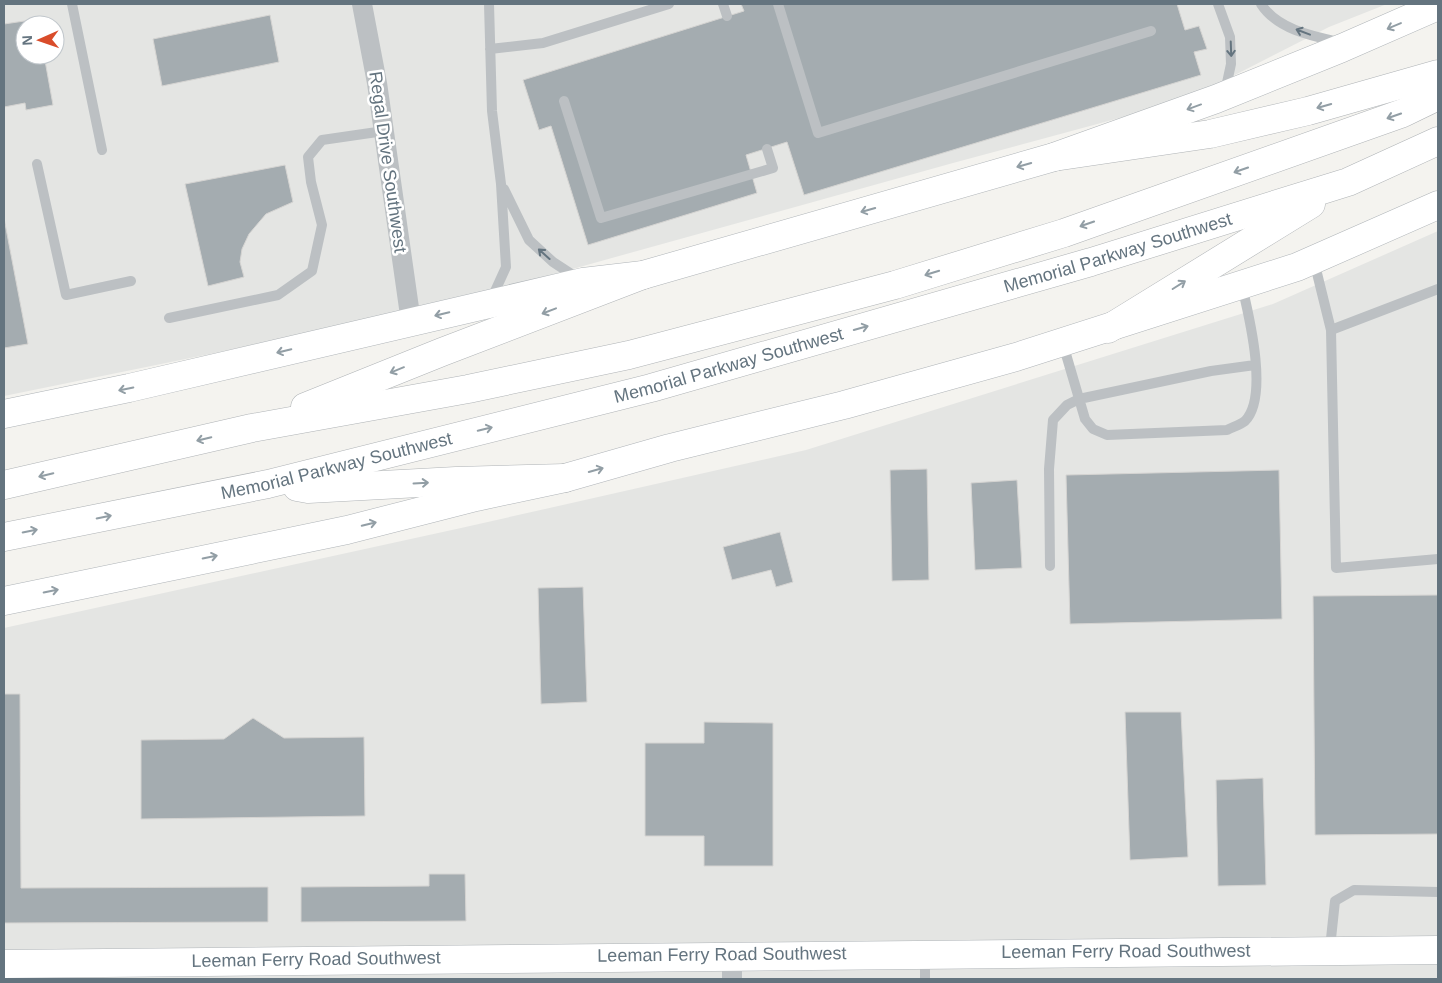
<svg xmlns="http://www.w3.org/2000/svg" width="1442" height="983" viewBox="0 0 1442 983" font-family="Helvetica,sans-serif">
	<rect width="100%" height="100%" fill="#f4f3ef"/>
	<path fill="#e4e5e3" fill-rule="evenodd" d="M4,4h1383l-58,23 -143,73 -233,63 -474,132 -269,59 -206,42zM25,25h30v30h-30z
		M1438,231v748h-1434v-351l457,-100 345,-78 467,-146z"/>
	<path fill="#a4acb0" stroke="#d5d4d2" d="M741,4h436l8,26 14,-4 8,23 -13,3 7,23 -397,120 -17,-53 -41,13 11,38 -169,52 -37,-119 -12,4 -16,-50 221,-69z
		M270,15l9,47 -117,24 -9,-47z
		M38,19l1,6h-14v30h19l9,50 -27,5 -1,-7 -21,4v-83z
		M285,165l8,37 -27,12 -17,20 -7,15 -2,13 4,15 -36,9 -23,-102z
		M4,218l24,126 -24,4z
		M927,469l2,111 -37,1 -2,-111z
		M1279,470l3,149 -212,5 -4,-149z
		M1017,480l5,88 -47,2 -4,-87z
		M780,532l13,50 -17,5 -5,-17 -39,10 -9,-33z
		M583,587l4,115 -46,2 -3,-116z
		M1438,595v239l-123,1 -2,-239z
		M4,694h16l1,194 247,-1v35l-264,1z
		M1125,712h56l7,145 -58,3z
		M253,718l31,20 80,-1 1,79 -224,3v-79l83,-1z
		M704,722l69,1v143h-69v-30h-59v-93h59z
		M1263,778l3,107 -48,1 -2,-106z
		M429,874h36l1,47 -165,1v-35l128,-1z"/>
	<g fill="none" stroke-linecap="round" stroke-linejoin="round">
		<defs>
			<g id="secondary">
				<path d="M4,414l125,-26 454,-106 60,-7 411,-118 162,-58 126,-51 96,-42"/>
				<path d="M4,601l343,-71 129,-33 89,-19 105,-30 174,-43 172,-48 281,-90 141,-62"/>
				<path id="s1" d="M4,964c478,-8 956,-13 1434,-14"/>
			</g>
			<g id="highway">
				<path d="M1054,157l156,-23 98,-23 130,-37"/>
				<path d="M1108,329l203,-125"/>
				<path d="M305,407l137,-55 201,-77"/>
				<path d="M4,485l248,-57 216,-39 161,-34 266,-70 169,-52 339,-120 35,-17"/>
				<path d="M297,487l11,2 148,-8 109,-3"/>
				<path id="s2" d="M4,537l264,-53 383,-96 440,-126 257,-80 90,-41"/>
			</g>
		</defs>
		<use href="#secondary" stroke="#afb4b8" stroke-width="29"/>
		<use href="#highway" stroke="#afb3b6" stroke-width="29"/>
		<path stroke="#bcc0c3" stroke-width="10" d="M72,4l30,146
			M489,4l3,107 9,73 5,83 -15,33
			M723,4l4,12
			M778,4l40,129 333,-102
			M1218,4l12,33 1,27 -6,28
			M1261,4c16,25 50,32 78,38
			M490,49l53,-6 126,-39
			M564,101l37,117 172,-50 -6,-19
			M37,164l29,131 65,-14
			M504,189l25,51 24,22 26,17
			M1314,261l17,69 5,238 102,-9
			M169,318l109,-23 34,-24 10,-46 -11,-43 -3,-25 14,-17 62,-9
			M1331,330l107,-41
			M1063,344l22,75 8,10 14,6 120,-5c6,-3 13,-5 18,-9 24,-24 4,-105 -3,-135
			M1050,566l-1,-97 4,-49 14,-15 12,-6 132,-28 44,-6
			M1330,948l5,-47 19,-11 84,2
			M925,979v-26"/>
		<path stroke="#bcc0c3" stroke-width="20" d="M362,4l15,79 34,239
			M732,955v24"/>
		<use href="#secondary" stroke="#fff" stroke-width="28"/>
		<use href="#highway" stroke="#fff" stroke-width="28"/>
	</g>
	<defs><path id="oneway-shaft" d="M-6 0H5M1.5-3L5.5 0L1.5 3" fill="none" stroke-width="1.6" stroke-linecap="round" stroke-linejoin="round" transform="scale(1.25)"/></defs>
	<g stroke="#929ea5">
		<use href="#oneway-shaft" transform="translate(1394 26) rotate(157)"/>
		<use href="#oneway-shaft" transform="translate(1324 106) rotate(164)"/>
		<use href="#oneway-shaft" transform="translate(1194 107) rotate(160)"/>
		<use href="#oneway-shaft" transform="translate(1394 116) rotate(161)"/>
		<use href="#oneway-shaft" transform="translate(1024 165) rotate(164)"/>
		<use href="#oneway-shaft" transform="translate(1241 170) rotate(161)"/>
		<use href="#oneway-shaft" transform="translate(868 210) rotate(164)"/>
		<use href="#oneway-shaft" transform="translate(1087 224) rotate(161)"/>
		<use href="#oneway-shaft" transform="translate(932 273) rotate(163)"/>
		<use href="#oneway-shaft" transform="translate(1179 285) rotate(-32)"/>
		<use href="#oneway-shaft" transform="translate(549 311) rotate(159)"/>
		<use href="#oneway-shaft" transform="translate(442 314) rotate(167)"/>
		<use href="#oneway-shaft" transform="translate(861 328) rotate(-16)"/>
		<use href="#oneway-shaft" transform="translate(284 351) rotate(167)"/>
		<use href="#oneway-shaft" transform="translate(397 370) rotate(158)"/>
		<use href="#oneway-shaft" transform="translate(126 389) rotate(168)"/>
		<use href="#oneway-shaft" transform="translate(485 429) rotate(-14)"/>
		<use href="#oneway-shaft" transform="translate(204 439) rotate(167)"/>
		<use href="#oneway-shaft" transform="translate(596 470) rotate(-16)"/>
		<use href="#oneway-shaft" transform="translate(46 475) rotate(167)"/>
		<use href="#oneway-shaft" transform="translate(421 483) rotate(-3)"/>
		<use href="#oneway-shaft" transform="translate(104 517) rotate(-11)"/>
		<use href="#oneway-shaft" transform="translate(369 524) rotate(-14)"/>
		<use href="#oneway-shaft" transform="translate(30 531) rotate(-11)"/>
		<use href="#oneway-shaft" transform="translate(210 557) rotate(-12)"/>
		<use href="#oneway-shaft" transform="translate(51 591) rotate(-12)"/>
	</g>
	<g stroke="#64747f">
		<use href="#oneway-shaft" transform="translate(1303 32) rotate(-159)"/>
		<use href="#oneway-shaft" transform="translate(1231 49) rotate(88)"/>
		<use href="#oneway-shaft" transform="translate(544 254) rotate(-138)"/>
	</g>
	<g text-anchor="middle" stroke-width="5" stroke-linejoin="round" paint-order="stroke">
		<g font-size="18" fill="#64747f" stroke="#fff">
			<text transform="translate(388 162) rotate(82)" y="6">Regal Drive Southwest</text>
			<text dy="6" stroke="none"><textPath href="#s2" startOffset="1150">Memorial Parkway Southwest</textPath></text>
			<text dy="6" stroke="none"><textPath href="#s2" startOffset="745">Memorial Parkway Southwest</textPath></text>
			<text dy="6" stroke="none"><textPath href="#s2" startOffset="340">Memorial Parkway Southwest</textPath></text>
			<text dy="6" stroke="none"><textPath href="#s1" startOffset="1122">Leeman Ferry Road Southwest</textPath></text>
			<text dy="6" stroke="none"><textPath href="#s1" startOffset="718">Leeman Ferry Road Southwest</textPath></text>
			<text dy="6" stroke="none"><textPath href="#s1" startOffset="312">Leeman Ferry Road Southwest</textPath></text>
		</g>
	</g>
	<rect width="1442" height="983" fill="none" stroke="#64747f" stroke-width="10"/>
	<g transform="translate(40 40) rotate(268)"><circle r="24" fill="#ffffff" stroke="#c1c7cc"/>
	<path d="M0-4L9 19L0 12L-9 19Z" fill="#d94c2a"/>
	<text y="-8" font-size="14" font-weight="bold" text-anchor="middle" fill="#64747f">N</text>
	</g>
</svg>
